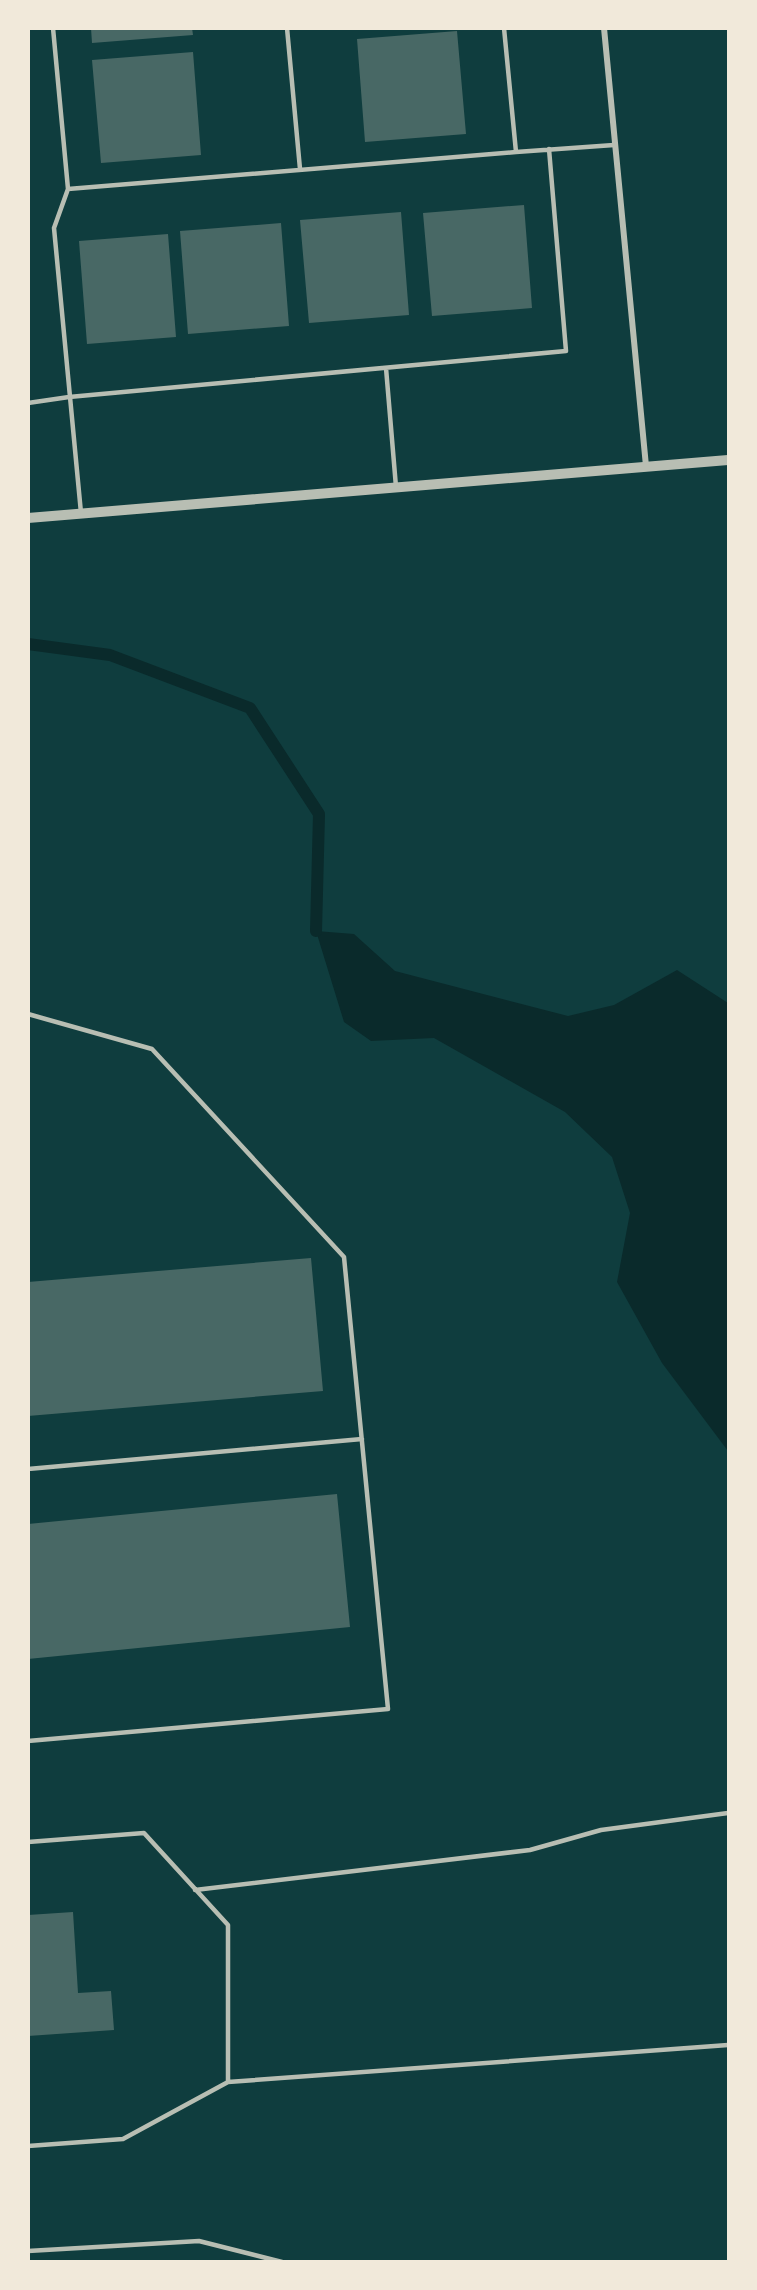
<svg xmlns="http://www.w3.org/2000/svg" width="757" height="2290" viewBox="0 0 757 2290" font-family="'DM Sans',sans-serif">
	<rect width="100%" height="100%" fill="#0f3d3e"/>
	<path fill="#0a2a2b" d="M316,931l38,3 41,37 173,45 46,-11 63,-35 51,33v448l-66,-88 -45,-81 13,-69 -18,-56 -47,-45 -131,-74 -63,3 -27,-19z"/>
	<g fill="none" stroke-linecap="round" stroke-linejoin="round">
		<path stroke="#0a2a2b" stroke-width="12" d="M28,644l82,11 140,53 69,106 -3,117"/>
	</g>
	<path fill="#486865" d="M91,28h101l1,7 -101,8z
		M457,31l9,103 -101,8 -8,-103z
		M193,52l8,103 -100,8 -9,-103z
		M524,205l8,103 -100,8 -9,-103z
		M401,212l8,103 -100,8 -9,-103z
		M281,223l8,103 -101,8 -8,-103z
		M168,234l8,103 -89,7 -8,-103z
		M311,1258l12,133 -295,25v-134z
		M337,1494l13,133 -322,32v-135z
		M73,1912l5,81 33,-2 3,39 -86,6v-121z"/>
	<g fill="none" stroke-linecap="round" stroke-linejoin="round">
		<path stroke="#b8beb3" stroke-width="4.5" d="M53,28l15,161 -14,39 27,285
			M287,28l13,141
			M504,28l12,124 98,-7
			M68,189l448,-37
			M386,368l10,119
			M28,403l41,-6 497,-46 -17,-202
			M28,1014l124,35 192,208 44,452 -360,32
			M28,1469l334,-30
			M28,1842l116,-9 84,92v157l-105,57 -95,7
			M195,1890l335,-40 71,-20 127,-17
			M228,2082l500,-37
			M28,2251l171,-10 83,21"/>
		<path stroke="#b8beb3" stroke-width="6" d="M604,28l42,438"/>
		<path stroke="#b8beb3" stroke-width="10" d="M28,518l700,-58"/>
	</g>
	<rect width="757" height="2290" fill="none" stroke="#f1e9da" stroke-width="60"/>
</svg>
